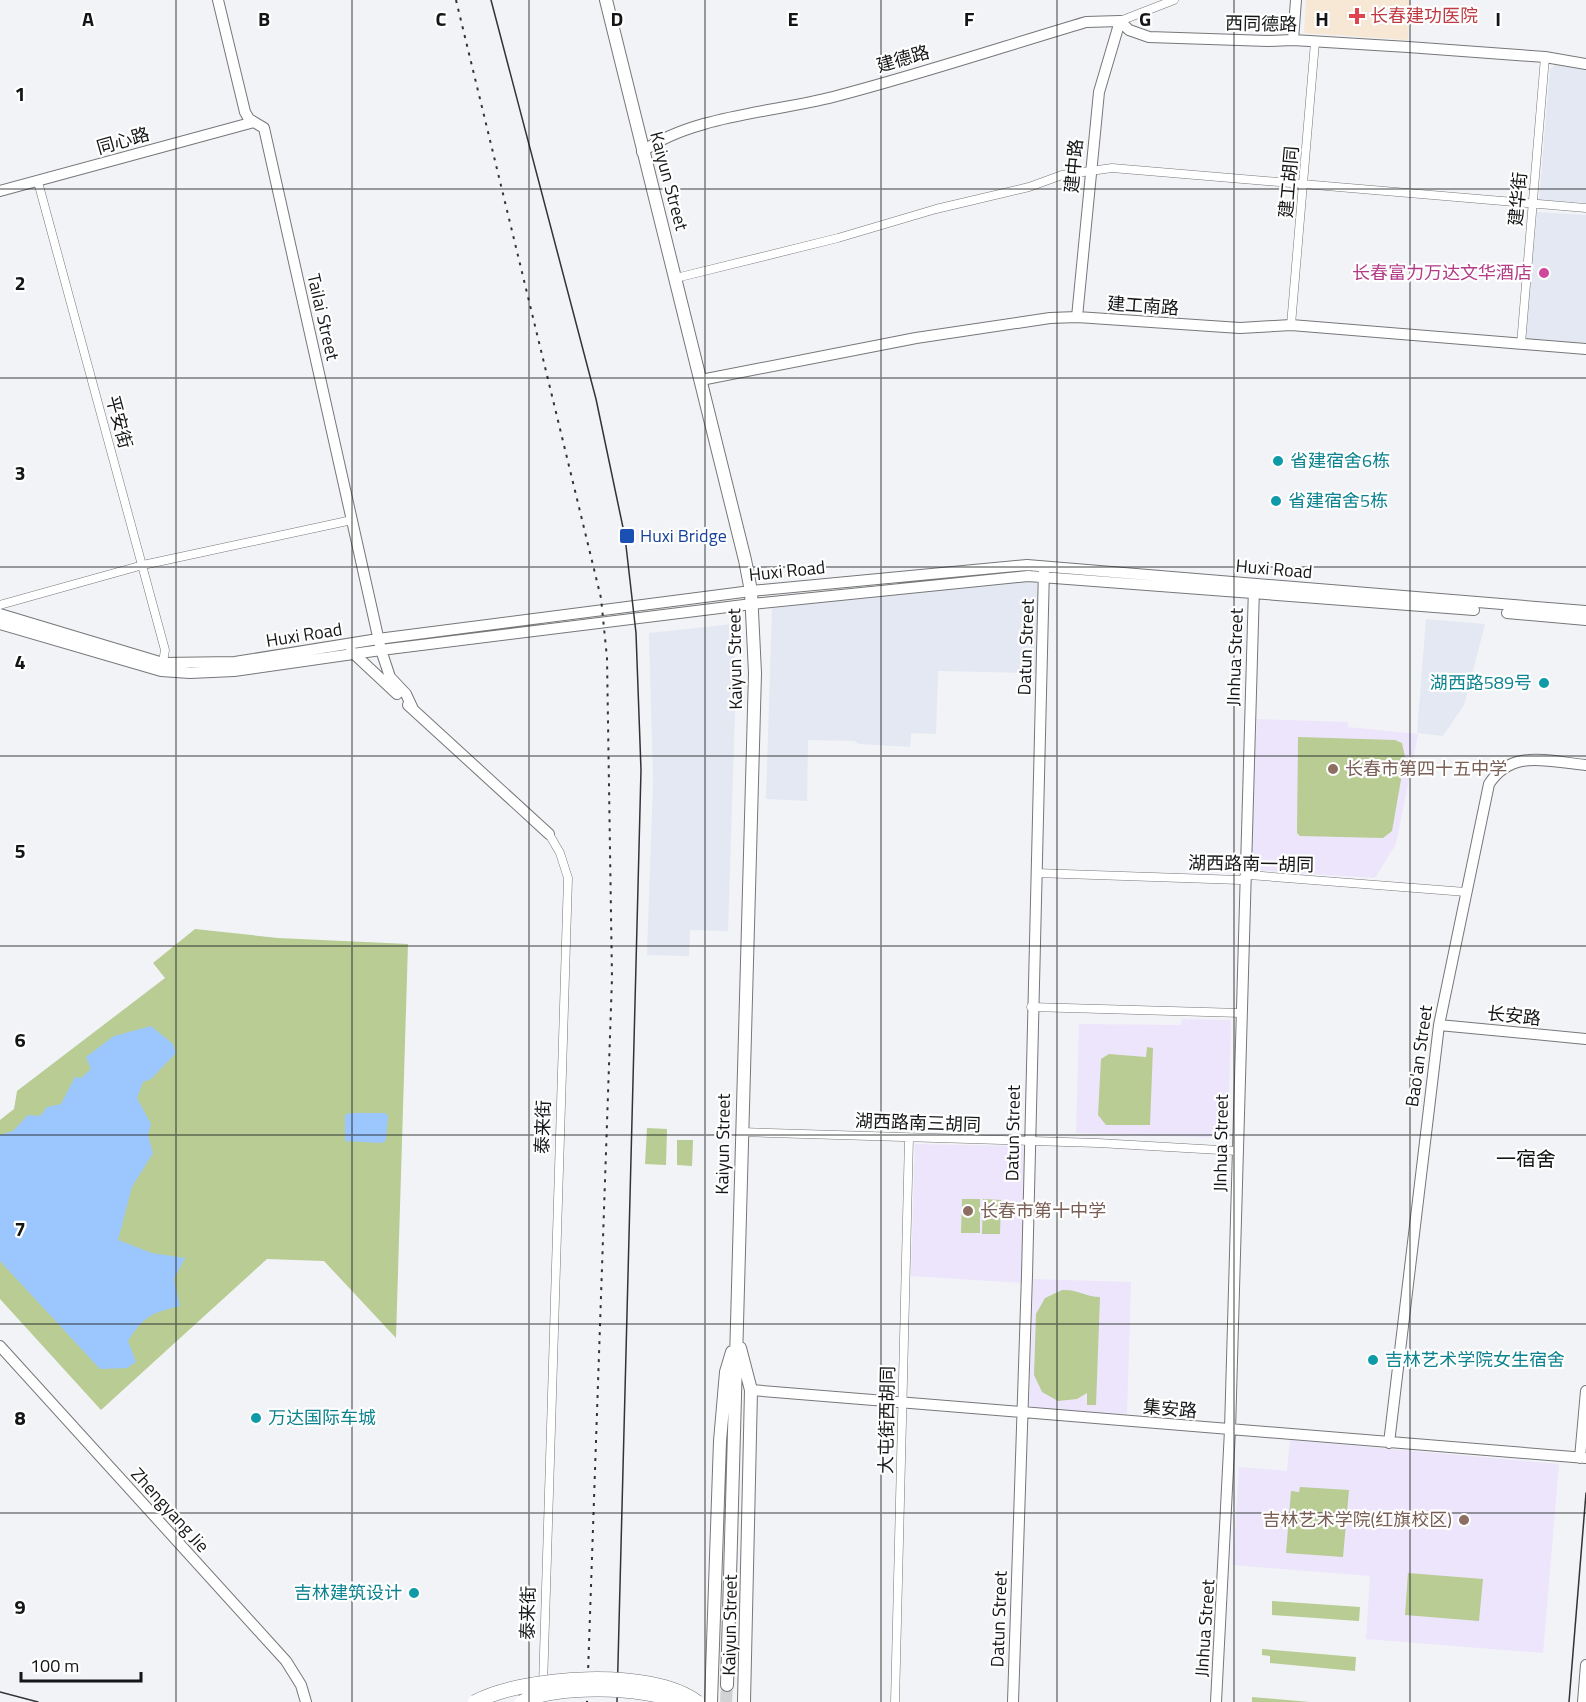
<svg xmlns="http://www.w3.org/2000/svg" width="1586" height="1702" viewBox="0 0 1586 1702" font-family="'Titillium Web','Noto Sans SC',sans-serif">
	<rect width="100%" height="100%" fill="#f2f3f6"/>
	<path fill="#e4e8f2" d="M1555,65l31,5v133l-47,-3 11,-131z
		M1537,212l49,3v130l-61,-5z
		M1029,581l7,1 3,4 -3,87 -98,-2 -2,63 -25,-1 -1,14 -51,-3 -5,-3 -46,-1 -1,61 -41,-2 6,-191z
		M1426,619l59,5 -21,81 -21,31 -26,-3z
		M733,624l3,58 -8,249 -38,-1 -1,26 -42,-1 6,-173 -4,-149z"/>
	<path fill="#ede5fb" d="M1257,719l91,3v5l70,7 -22,110 -21,34 -124,-8z
		M1182,1019l49,1 -3,118 -152,-5 3,-109 102,1z
		M915,1144l109,2 -1,137 -112,-7z
		M1033,1279l98,3 -4,132 -50,-2 -48,-6z
		M1290,1440l269,24 -16,189 -177,-14 4,-63 -137,-11 6,-98 48,4z"/>
	<path fill="#f7e7d5" d="M1306,0h104l-2,40 -104,-7z"/>
	<path fill="#b8cc94" d="M1298,737l97,3 7,3 3,14 -13,74 -9,7 -83,-2 -3,-3z
		M195,929l83,9 130,6 -12,394 -72,-77 -57,-2 -166,151 -101,-111v-179l14,-11 3,-18 148,-113 -12,-15z
		M1147,1047l6,1 -3,77h-44l-8,-10 3,-56 8,-5 37,3z
		M647,1128l20,1 -1,36 -21,-1z
		M677,1140h16l-1,26 -15,-1z
		M962,1199h18v34h-19z
		M983,1199l18,1 -1,34h-18z
		M1062,1290c15,-1 24,7 38,7l-4,108h-9v-12l-10,6 -19,2 -16,-9 -8,-17 2,-61 9,-16z
		M1300,1487l49,3 -6,67 -57,-4 5,-62 8,1z
		M1408,1573l75,6 -4,42 -74,-6z
		M1272,1601l88,6 -1,14 -87,-6z
		M1262,1649l94,8 -1,14 -85,-8v-7l-8,-1z
		M1252,1697l58,5h-58z"/>
	<path fill="#9cc6fe" d="M151,1026l22,18 3,9 -25,26 -8,3 -6,16 14,26 -3,11 5,18 -21,34 -14,53 34,13 33,5 -11,21 6,27c-29,7 -36,10 -52,35l8,21 -9,6 -27,1 -100,-108v-126l13,-4 15,-16 12,1 7,-9 14,-3 14,-27 6,1 10,-9 -5,-12 28,-21z
		M350,1113h35l3,3 -2,24 -4,3 -37,-2v-26z"/>
	<g fill="none" stroke-linecap="round" stroke-linejoin="round">
		<path stroke="#d1d2d4" stroke-width="12" stroke-dasharray="12 6" stroke-linecap="butt" d="M726,1702l1,-17"/>
		<defs>
			<path id="street" d="M1120,21l54,-21
				M38,182l127,468 -3,18
				M676,278l162,-40 98,-29 93,-22 33,-12 50,-7 474,40
				M1291,325l24,-283
				M1521,344l24,-287
				M0,605l143,-40 209,-45
				M1036,873l204,7 9,-5 217,17
				M1031,1007l210,6
				M741,1132l357,11 139,8
				M543,1686l25,-808 -8,-25 -11,-19
				M895,1702l14,-564"/>
			<path id="secondary" d="M218,0l27,112 4,7 15,9 117,522 9,27 16,17 7,15
				M1120,21l9,9 20,7 119,4 25,-1 115,7 137,10 41,7
				M1293,40l3,-40
				M642,152c48,-36 133,-40 191,-55 85,-22 169,-50 253,-75l34,-1
				M0,191l254,-69
				M1077,317l22,-225 21,-71
				M701,380l215,-42 134,-20 27,-1 163,11 51,-3 295,24
				M1507,613l79,7
				M0,614l163,49 72,-1 143,-23 373,-48 276,-26 559,46
				M0,624l161,47 29,2 44,-2 147,-21 371,-46 276,-28 446,34
				M351,651l46,43
				M408,705l141,129
				M1439,1025l147,14
				M0,1346l286,315 15,24 5,17
				M751,1390l835,68
				M1389,1443l50,-418 50,-241c23,-36 60,-22 97,-19
				M1580,1458l6,-67
				M1013,1702l14,-427 17,-706
				M1216,1702l14,-272 24,-843
				M1583,1702l3,-37"/>
			<path id="primary" d="M606,0l139,560 6,31 4,82 -28,1012
				M740,1348l11,42 -7,312
				M711,1702l9,-261 6,-69 6,-20"/>
		</defs>
		<use href="#street" stroke="#757779" stroke-width="9"/>
		<use href="#secondary" stroke="#757779" stroke-width="12"/>
		<use href="#primary" stroke="#757779" stroke-width="14"/>
		<use href="#street" stroke="#fff" stroke-width="8"/>
		<use href="#secondary" stroke="#fff" stroke-width="10"/>
		<use href="#primary" stroke="#fff" stroke-width="12"/>
		<path stroke="#323334" stroke-width="1.5" d="M491,0l105,399 29,138 11,96 5,137 -24,932
			M0,1692l38,10
			M1569,1702l17,-209"/>
		<path stroke="#323334" stroke-width="2" stroke-dasharray="3 6" stroke-linecap="butt" d="M456,0l145,598 6,60 5,320 -25,724"/>
		<defs>
			<path id="highway-bridge" d="M475,1702c49,-26 176,-35 222,0
				M522,1702c32,-18 123,-15 157,0"/>
		</defs>
		<use href="#highway-bridge" stroke="#757779" stroke-width="15" stroke-linecap="butt"/>
		<use href="#highway-bridge" stroke="#fff" stroke-width="14"/>
	</g>
	<path fill="none" stroke="#141516" stroke-width="1.5" stroke-opacity="0.55" d="M176,0v1702M352,0v1702M529,0v1702M705,0v1702M881,0v1702M1057,0v1702M1234,0v1702M1410,0v1702M0,189h1586M0,378h1586M0,567h1586M0,756h1586M0,946h1586M0,1135h1586M0,1324h1586M0,1513h1586"/>
	<path fill="#e0444e" stroke="#fff" stroke-width="2" d="M1354 7h6v6h6v6h-6v6h-6v-6h-6v-6h6z"/>
	<circle fill="#d1479c" stroke="#fff" stroke-width="2" cx="1544" cy="273" r="6"/>
	<g fill="#0f9aa8" stroke="#fff" stroke-width="2">
		<circle cx="1278" cy="461" r="6"/>
		<circle cx="1276" cy="501" r="6"/>
		<circle cx="1544" cy="683" r="6"/>
		<circle cx="1373" cy="1360" r="6"/>
		<circle cx="256" cy="1418" r="6"/>
		<circle cx="414" cy="1593" r="6"/>
	</g>
	<rect fill="#1a4fb4" stroke="#fff" stroke-width="2" x="619" y="528" width="16" height="16" rx="3"/>
	<g fill="#8d6e63" stroke="#fff" stroke-width="2">
		<circle cx="1333" cy="769" r="6"/>
		<circle cx="968" cy="1211" r="6"/>
		<circle cx="1464" cy="1520" r="6"/>
	</g>
	<g text-anchor="middle" stroke-width="4.5" stroke-linejoin="round" paint-order="stroke">
		<g font-size="18" fill="#be3a42" stroke="#fff" text-anchor="start">
			<text x="1370" y="22">长春建功医院</text>
		</g>
		<g font-size="18" fill="#141516" stroke="#fff">
			<text transform="translate(1261 24) rotate(1)" y="6">西同德路</text>
			<text transform="translate(903 59) rotate(-16)" y="6">建德路</text>
			<text transform="translate(123 141) rotate(-16)" y="6">同心路</text>
			<text transform="translate(1074 166) rotate(-85)" y="6">建中路</text>
			<text transform="translate(669 181) rotate(75)" y="6">Kaiyun Street</text>
			<text transform="translate(1289 182) rotate(-85)" y="6">建工胡同</text>
			<text transform="translate(1518 199) rotate(-85)" y="6">建华街</text>
			<text transform="translate(1143 306) rotate(4)" y="6">建工南路</text>
			<text transform="translate(323 317) rotate(77)" y="6">Tailai Street</text>
			<text transform="translate(119 422) rotate(75)" y="6">平安街</text>
			<text transform="translate(1274 569) rotate(5)" y="6">Huxi Road</text>
			<text transform="translate(787 571) rotate(-6)" y="6">Huxi Road</text>
			<text transform="translate(304 635) rotate(-9)" y="6">Huxi Road</text>
			<text transform="translate(1026 647) rotate(-88)" y="6">Datun Street</text>
			<text transform="translate(1235 657) rotate(-88)" y="6">JInhua Street</text>
			<text transform="translate(735 659) rotate(-91)" y="6">Kaiyun Street</text>
			<text transform="translate(1251 864) rotate(1)" y="6">湖西路南一胡同</text>
			<text transform="translate(1514 1016) rotate(6)" y="6">长安路</text>
			<text transform="translate(1419 1056) rotate(-82)" y="6">Bao'an Street</text>
			<text transform="translate(918 1123) rotate(2)" y="6">湖西路南三胡同</text>
			<text transform="translate(543 1127) rotate(-88)" y="6">泰来街</text>
			<text transform="translate(1013 1133) rotate(-89)" y="6">Datun Street</text>
			<text transform="translate(1221 1143) rotate(-89)" y="6">JInhua Street</text>
			<text transform="translate(723 1144) rotate(-89)" y="6">Kaiyun Street</text>
			<text transform="translate(1170 1409) rotate(5)" y="6">集安路</text>
			<text transform="translate(887 1420) rotate(-89)" y="6">大屯街西胡同</text>
			<text transform="translate(170 1510) rotate(48)" y="6">Zhengyang Jie</text>
			<text transform="translate(528 1613) rotate(-89)" y="6">泰来街</text>
			<text transform="translate(999 1619) rotate(-88)" y="6">Datun Street</text>
			<text transform="translate(730 1625) rotate(-89)" y="6">Kaiyun Street</text>
			<text transform="translate(1205 1628) rotate(-86)" y="6">JInhua Street</text>
		</g>
		<g font-size="18" fill="#b23c85" stroke="#fff" text-anchor="end">
			<text x="1532" y="279">长春富力万达文华酒店</text>
		</g>
		<g font-size="18" fill="#0d838f" stroke="#fff" text-anchor="start">
			<text x="1290" y="467">省建宿舍6栋</text>
			<text x="1288" y="507">省建宿舍5栋</text>
			<text x="1532" y="689" text-anchor="end">湖西路589号</text>
			<text x="1385" y="1366">吉林艺术学院女生宿舍</text>
			<text x="268" y="1424">万达国际车城</text>
			<text x="402" y="1599" text-anchor="end">吉林建筑设计</text>
		</g>
		<g font-size="18" fill="#164399" stroke="#fff" text-anchor="start">
			<text x="640" y="542">Huxi Bridge</text>
		</g>
		<g font-size="18" fill="#785e54" stroke="#fff" text-anchor="start">
			<text x="1345" y="775">长春市第四十五中学</text>
			<text x="980" y="1217">长春市第十中学</text>
			<text x="1452" y="1526" text-anchor="end">吉林艺术学院(红旗校区)</text>
		</g>
		<g font-size="20" fill="#141516" stroke="#fff">
			<text x="1526" y="1166">一宿舍</text>
		</g>
	</g>
	<g font-size="20" text-anchor="middle" font-weight="bold" fill="#141516" stroke="#fff" stroke-width="4.5" stroke-linejoin="round" paint-order="stroke">
		<text x="88" y="26">A</text>
		<text x="264" y="26">B</text>
		<text x="441" y="26">C</text>
		<text x="617" y="26">D</text>
		<text x="793" y="26">E</text>
		<text x="969" y="26">F</text>
		<text x="1145" y="26">G</text>
		<text x="1322" y="26">H</text>
		<text x="1498" y="26">I</text>
		<text x="20" y="101">1</text>
		<text x="20" y="290">2</text>
		<text x="20" y="480">3</text>
		<text x="20" y="669">4</text>
		<text x="20" y="858">5</text>
		<text x="20" y="1047">6</text>
		<text x="20" y="1236">7</text>
		<text x="20" y="1425">8</text>
		<text x="20" y="1614">9</text>
	</g>
	<path d="M21 1672v9h120v-9" fill="none" stroke="#141516" stroke-width="3"/>
	<text x="30" y="1672" font-size="18" fill="#141516" stroke="#ffffff" stroke-width="4.5" paint-order="stroke">100 m</text>
</svg>
